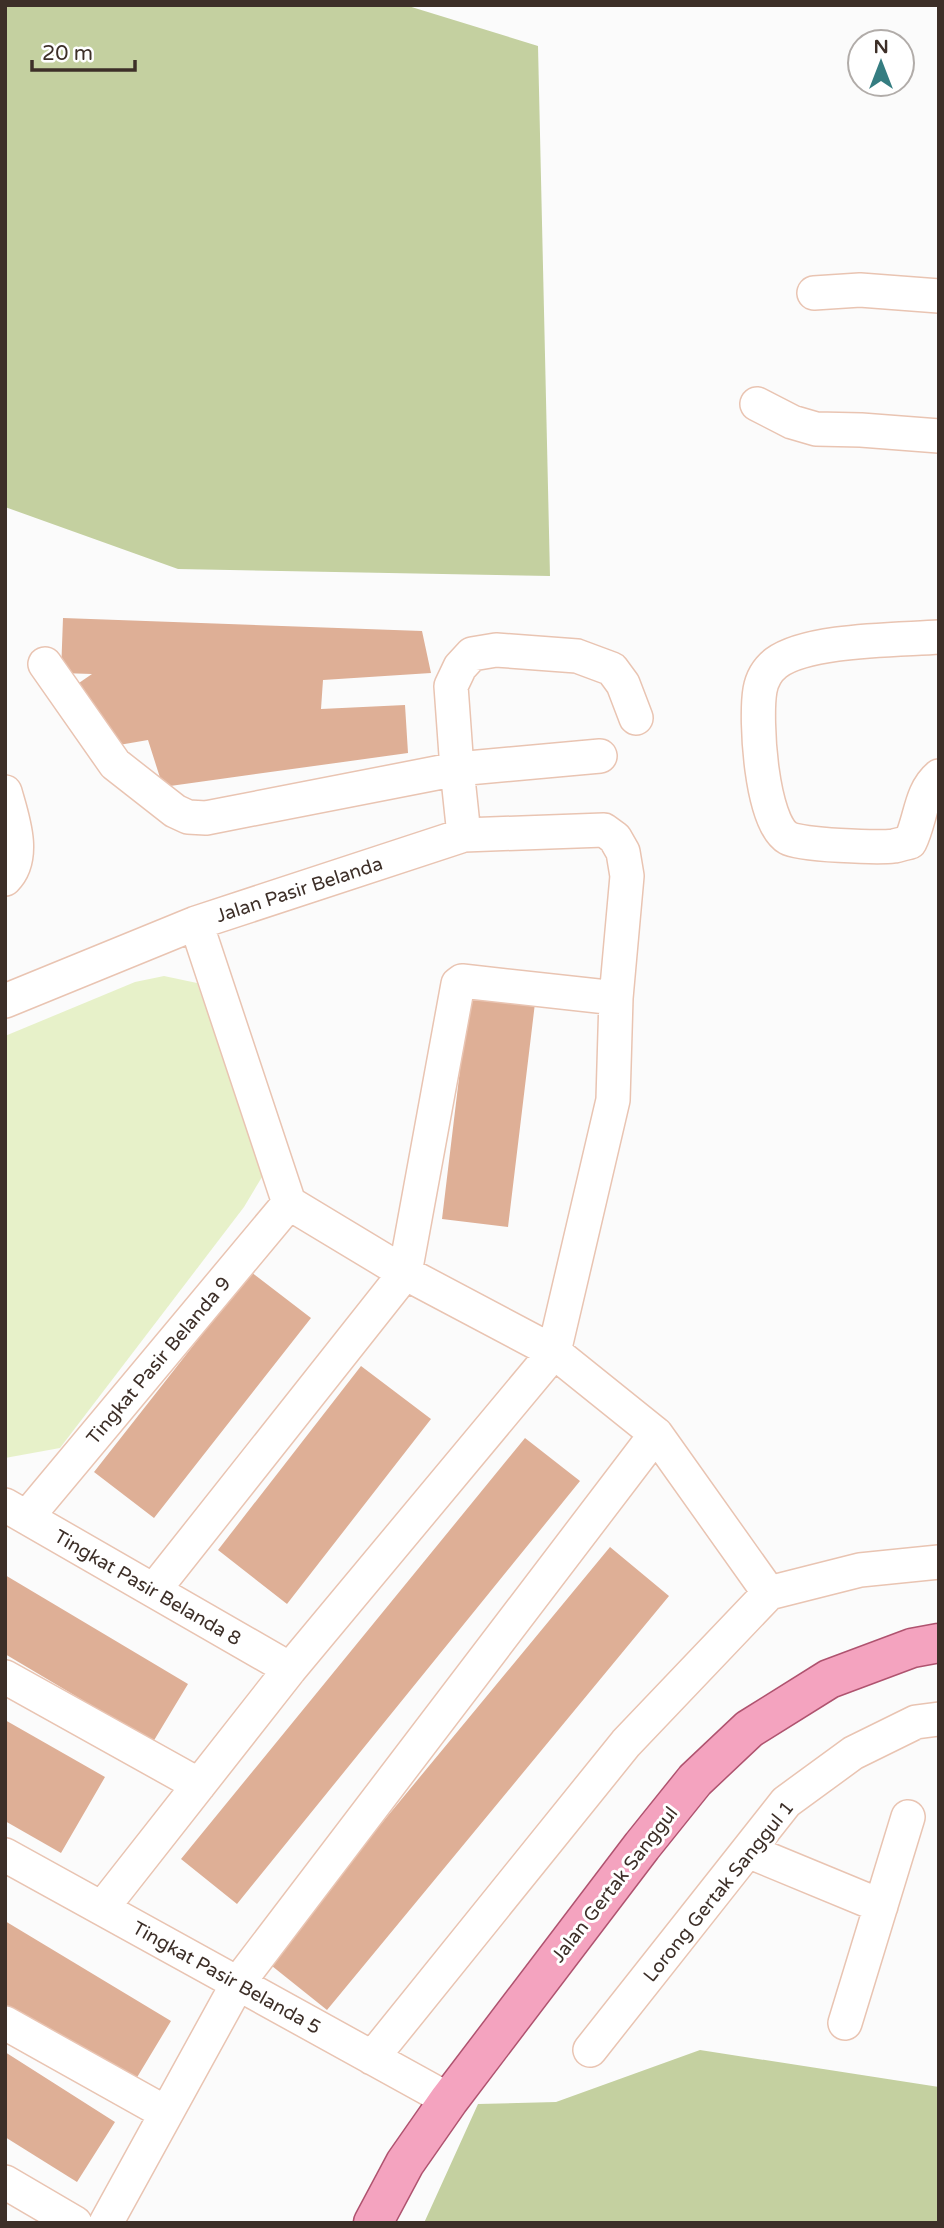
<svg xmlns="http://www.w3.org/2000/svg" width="944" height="2228" viewBox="0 0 944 2228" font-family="'Varela Round',sans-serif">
	<rect width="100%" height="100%" fill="#fbfbfb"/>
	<path fill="#e7f1c9" d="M164,976l33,7 56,157 9,37 -18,30 -184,241 -55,10v-422l130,-54z"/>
	<path fill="#c4d0a0" d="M5,5h400l133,41 12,530 -372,-7 -173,-62z
		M700,2050l239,37v136h-515l54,-119 78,-2z"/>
	<path fill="#deaf96" d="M63,618l359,13 9,42 -108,7 -2,29 84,-4 3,48 -245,34 -15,-47 -29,5 -43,-60 16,-11 -31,-1z
		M469,995l66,8 -27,224 -66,-8z
		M251,1272l60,46 -157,200 -60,-46z
		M361,1366l70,53 -144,185 -69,-54z
		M525,1438l55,43 -343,423 -56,-45z
		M610,1547l59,49 -342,414 -60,-48z
		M5,1575l183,109 -35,58 -148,-88z
		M5,1720l100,57 -44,76 -56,-32z
		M5,1921l166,100 -38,63 -128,-77z
		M5,2052l110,70 -38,60 -72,-45z"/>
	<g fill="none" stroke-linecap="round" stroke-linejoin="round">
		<defs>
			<path id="minor" d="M814,293l46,-3 79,6
				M757,404l35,18 24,7 45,1 78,6
				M939,637c-41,3 -131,2 -163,26 -9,7 -14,16 -16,27 -5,29 1,133 28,148 12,7 90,10 106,8 5,-1 11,-3 16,-4 11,-22 10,-50 29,-66
				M45,664l70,100 60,47 13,6 18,1 251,-49 143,-13
				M5,792c7,25 22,65 0,87
				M464,835l-7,-66 -6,-83 9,-19 12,-13 24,-4 81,6 35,13 11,15 13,34
				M196,923l93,280 116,70 149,79 102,82 113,159 91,-23 79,-8
				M5,1001l191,-78 268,-88 140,-5 11,8 8,14 4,24 -11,122 -3,102 -59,252 -264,317 -187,238
				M5,1505l285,164
				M27,1517l262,-314
				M154,1590l251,-317 53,-289 4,-3 154,17
				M5,1677l194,108
				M748,1851l133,55
				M5,1855l444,245
				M5,2023l161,90
				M845,2023l63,-206
				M590,2050l196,-248 67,-49 63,-31 23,-3
				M372,2058l254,-315 143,-150
				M5,2182l70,41
				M106,2223l132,-240 418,-549"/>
			<path id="major" d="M373,2223l32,-60 44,-63 193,-254 53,-66 54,-51 80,-50 83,-31 27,-5"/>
		</defs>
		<use href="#minor" stroke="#e9c4b2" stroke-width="36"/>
		<use href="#major" stroke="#af536f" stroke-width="41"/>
		<use href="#minor" stroke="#fff" stroke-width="33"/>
		<use href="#major" stroke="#f4a3bf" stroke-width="38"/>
	</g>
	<g text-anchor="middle" stroke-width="6" stroke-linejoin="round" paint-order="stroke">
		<g font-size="19" fill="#3d2f28" stroke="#fff">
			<text transform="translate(299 889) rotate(-18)" y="7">Jalan Pasir Belanda</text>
			<text transform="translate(158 1360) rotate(-50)" y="7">Tingkat Pasir Belanda 9</text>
			<text transform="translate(148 1587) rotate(30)" y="7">Tingkat Pasir Belanda 8</text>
			<text transform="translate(614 1884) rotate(-52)" y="7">Jalan Gertak Sanggul</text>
			<text transform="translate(718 1891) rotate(-51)" y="7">Lorong Gertak Sanggul 1</text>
			<text transform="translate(227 1977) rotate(29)" y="7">Tingkat Pasir Belanda 5</text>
		</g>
	</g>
	<rect width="944" height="2228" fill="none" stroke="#3d2f28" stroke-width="14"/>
	<g transform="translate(881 63)"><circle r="33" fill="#ffffff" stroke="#b1aca9" stroke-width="2"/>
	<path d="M0-5L12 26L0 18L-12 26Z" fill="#357d81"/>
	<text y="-10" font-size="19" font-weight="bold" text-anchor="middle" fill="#3d2f28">N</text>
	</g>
	<path d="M32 60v10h103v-10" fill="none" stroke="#3d2f28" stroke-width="3.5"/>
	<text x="42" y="60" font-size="21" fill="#3d2f28" stroke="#ffffff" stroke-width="5" paint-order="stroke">20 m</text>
</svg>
